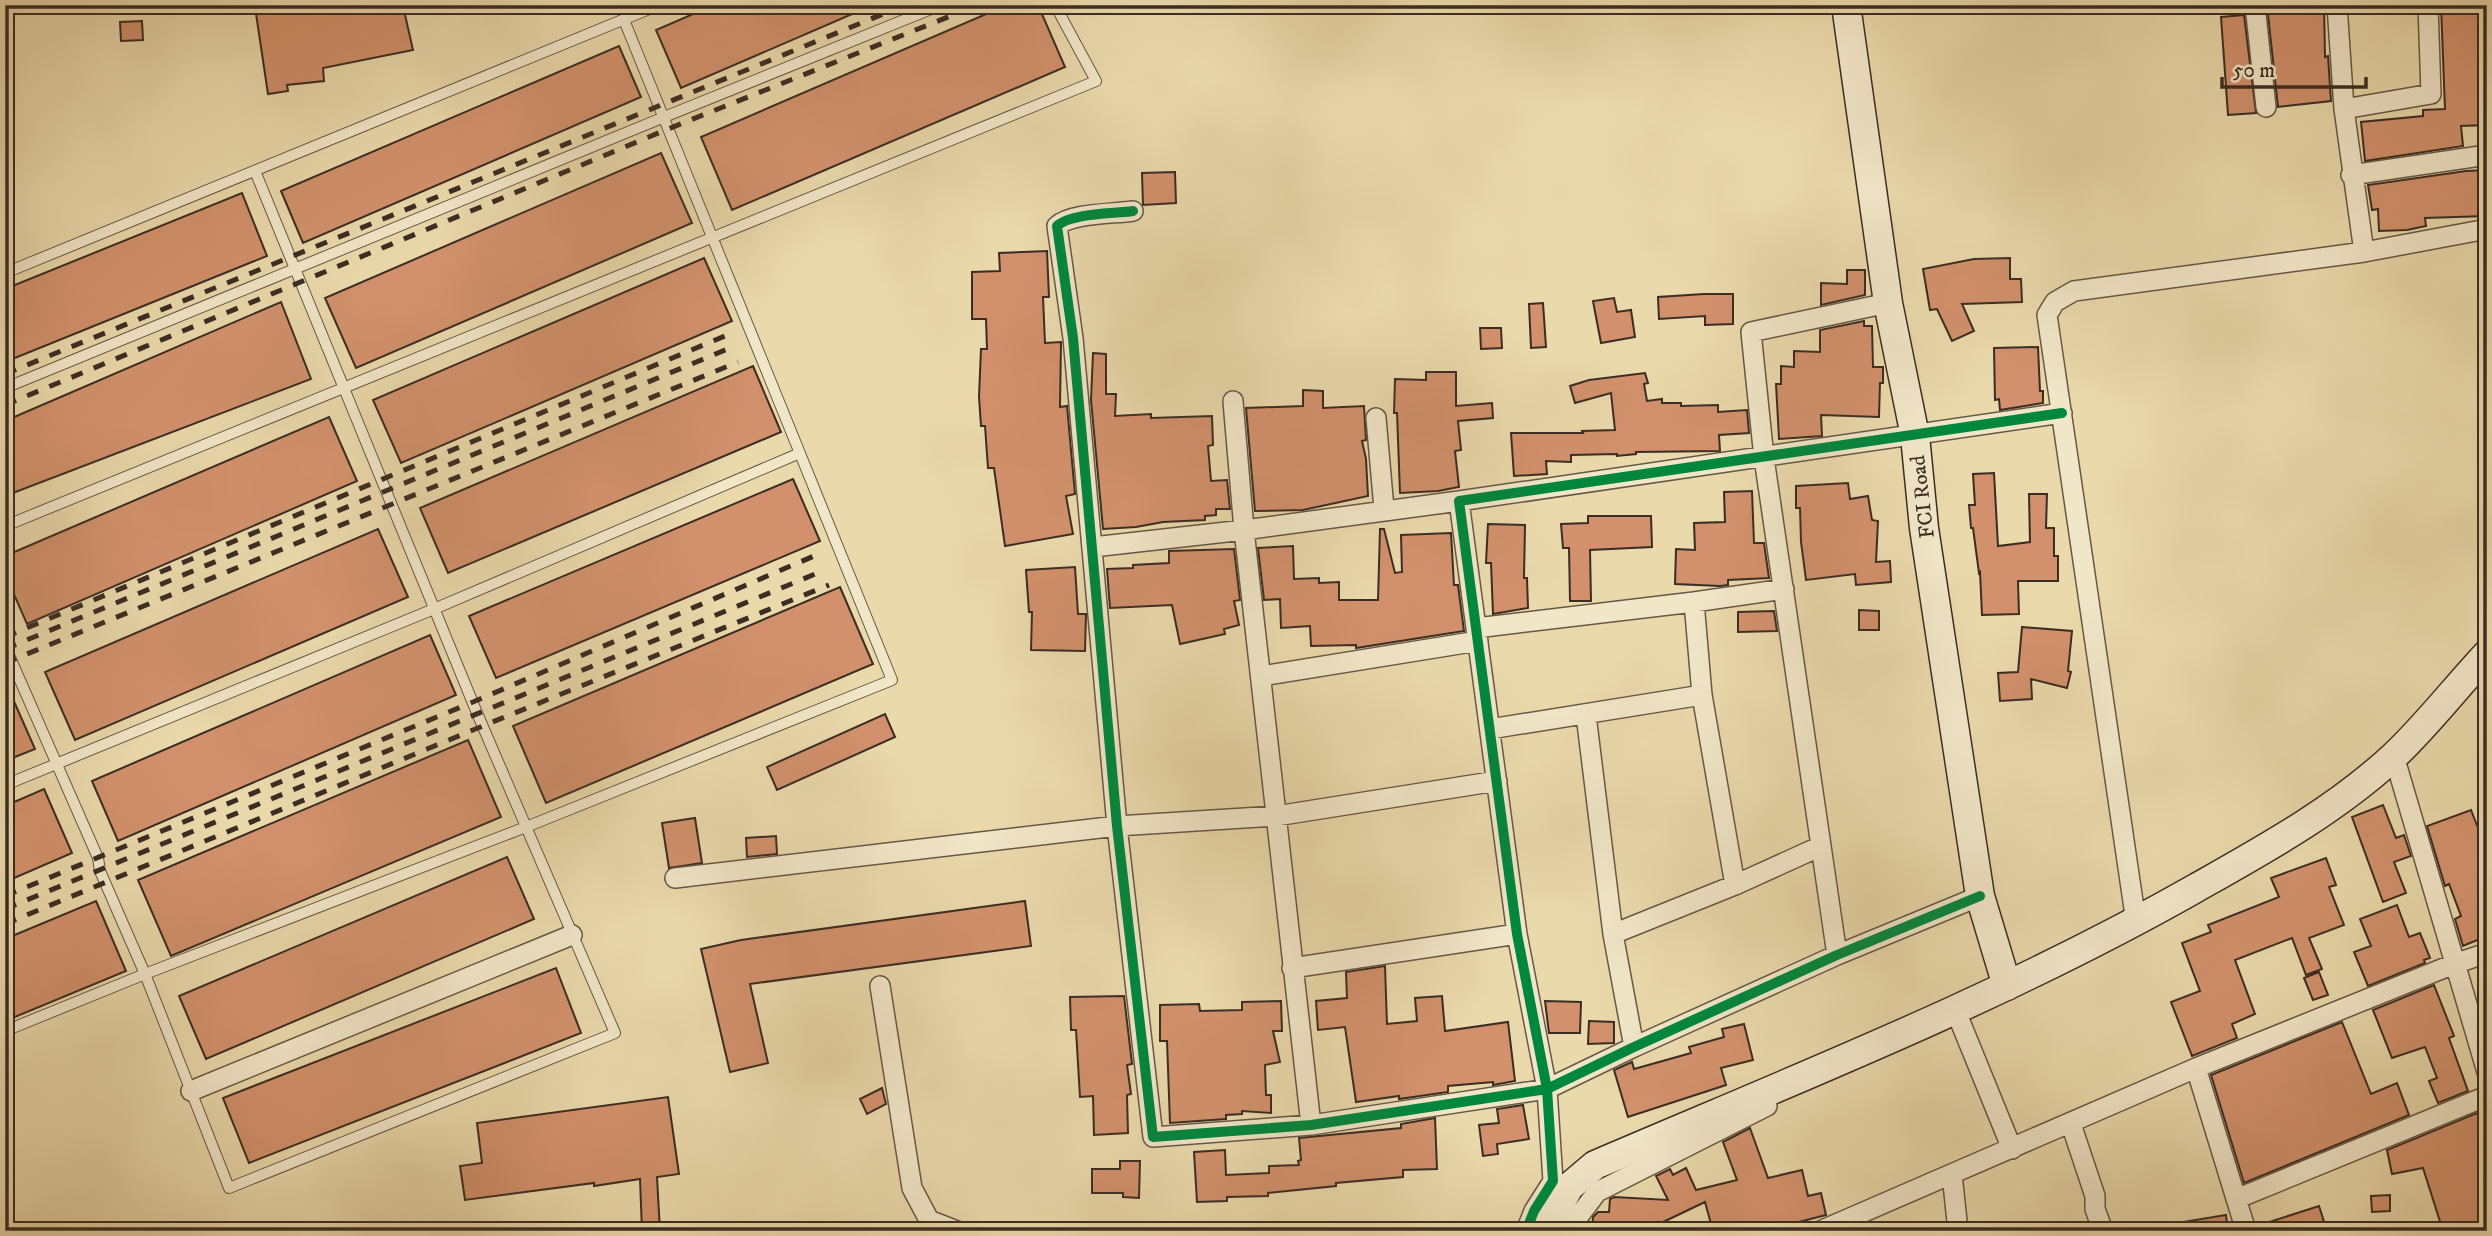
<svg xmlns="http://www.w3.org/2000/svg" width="2492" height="1236" viewBox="0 0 2492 1236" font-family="'IM FELL DW Pica',serif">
	<rect width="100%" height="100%" fill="#ead9ab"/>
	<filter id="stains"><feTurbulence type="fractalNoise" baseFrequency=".00286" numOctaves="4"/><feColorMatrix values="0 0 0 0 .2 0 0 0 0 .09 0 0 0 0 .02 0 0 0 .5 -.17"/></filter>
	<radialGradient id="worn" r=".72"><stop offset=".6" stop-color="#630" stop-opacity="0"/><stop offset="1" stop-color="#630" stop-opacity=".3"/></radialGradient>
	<path fill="#d2916c" stroke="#3b2d24" stroke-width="2" d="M268,5h124l1,3 10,-2 10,44 -90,18 1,13 -37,4 1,6 -20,3 -13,-87z
		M714,5h159l-192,83 -25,-58z
		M1007,5h31l27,62 -333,143 -31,-73z
		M2267,5h57l1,52 3,-1 3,45 -53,6z
		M2441,5h46v120l-26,1 2,20 -98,15 -4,-39 62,-6v-6l22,-1z
		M2244,15l12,98 -28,2 -7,-98z
		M142,21l1,19 -22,1 -1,-19z
		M619,46l22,51 -338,146 -22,-52z
		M661,153l31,70 -336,145 -31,-70z
		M2487,170v46l-62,2 1,8 -19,4 -28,1 -1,-22 -6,1 -4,-25 98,-14z
		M1175,172l1,31 -33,2 -1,-32z
		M242,193l25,63 -262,106v-73z
		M1047,251l2,46h-6l2,46 16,-1 -1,65 7,-1 8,88 -9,2 7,38 -68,12 -11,-78h-6l-3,-42h-4l-2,-29 2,-48h6l-1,-30h-14v-47l28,-1 -1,-18z
		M704,258l28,63 -331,142 -28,-63z
		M2010,258v21h11l1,23 -60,2 12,27 -22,10 -15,-32 -7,1 -7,-41 51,-10z
		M1847,270h18v25l-44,10v-22l26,1z
		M1704,294h29v30l-28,1v-9l-46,3 -1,-22z
		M1614,298l3,14 14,-2 4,27 -34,6 -8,-42z
		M281,302l30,77 -306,117v-75z
		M1543,303l3,44 -15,1 -2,-44z
		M1864,321v5h8l1,41h10v16h-3l-1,34 -58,-2 1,21 -43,3 -3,-55h5v-18l13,1v-16l26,1v-22z
		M1480,328h21l1,20 -21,1z
		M2038,347l2,44h3v12l-43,7 -1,-11 -4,1 -1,-52z
		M1093,353l13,1v40h10l-1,22 36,-2v4l61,-2 1,29 -5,1 3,35 16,-1 3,29h-14v6l-11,1v4l-42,2 -27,5 -33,2 -12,-129z
		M753,366l28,66 -333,141 -28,-65z
		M1426,372h30v34l36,-3 1,15 -35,3 3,29 -6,1 4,36 -21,4 -38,2 -3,-80h-3l1,-34 31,1z
		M1645,373l3,10 -4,1 3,17 15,-2v4h19v3l37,-1v7l29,-2 2,23 -30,2 1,16 -84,1v2l-19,2v-2l-46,1v7l-25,-1 1,13 -33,2 -3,-43h72l-1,-2 33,-1 -4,-37 -36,10 -5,-17 19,-6z
		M1303,390l20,1v17l41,-2 2,34 -4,1 4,18 2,37 -65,14 -48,1 -9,-103 57,-2z
		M329,417l28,64 -330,143 -22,-50v-18z
		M1994,473l4,73 32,-4 -1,-48h18l-1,34h8v28h4v25h-40l1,33 -37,1 -2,-43 -1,1 -6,-45h-2l-2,-23h6l-2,-31z
		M793,479l27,62 -324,137 -27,-62z
		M1848,483l2,16 18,-3 4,24 6,1 -2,41 14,-1 1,21 -35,3 -1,-11 -49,6 -5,-38 -1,-34h-4v-22z
		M1752,491l2,52h10l5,35 -41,2v5l-8,1 -45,-2 1,-35 19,1 -1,-27 31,-1 -1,-30z
		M1588,516h63l1,31 -62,3 1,51h-21l-1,-53h-6l-2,-24 27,-1z
		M1488,524l37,1 -1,53h3l1,30 -35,6 -2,-51h-5z
		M378,529l30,68 -333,143 -30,-68z
		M1380,529h4l11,44 7,-1 -1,-37 50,-2 3,52h4l6,46 -108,17v-3l-45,1 -1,-20 -29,2 -1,-29 -16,1 -6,-52 35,-2 1,33 25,-1v5l20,-1v18h39z
		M1234,549l6,51 -6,1 5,24 -15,4 1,5 -45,10 -8,-39 -62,3 -3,-39 26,-1v-3l36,-2v-12z
		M1075,567l3,47h8l-1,37 -54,-1 1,-38h-3l-3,-42z
		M840,587l33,77 -327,139 -33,-77z
		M1859,610l20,1v19h-20z
		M1774,611l3,20 -39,1v-20z
		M2022,627l50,4 -4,40 3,1 -4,16 -36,-9 1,20 -32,2 -2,-28 20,-1z
		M430,635l26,60 -338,146 -26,-60z
		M5,681l30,68 -30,12z
		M885,714l10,23 -118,53 -10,-23z
		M468,740l33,77 -330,139 -33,-76z
		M44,789l28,64 -67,29v-76z
		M2383,805l13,33 8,-3 7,21 -17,6 12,31 -23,9 -31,-85z
		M2471,810l16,41v19l-5,1 5,12v53l-24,10 -8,-27 6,-3 -12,-32 -4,2 -18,-60z
		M695,818l7,45 -33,5 -7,-45z
		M776,836l1,18 -30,3 -1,-19z
		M507,857l27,62 -328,140 -27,-63z
		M2326,858l10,27 -7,2 15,38 -35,13 13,31 -16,6 -14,-37 -57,22 20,54 -23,10 5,14 -45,18 -21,-54 29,-11 -18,-48 29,-11 -3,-7 71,-28 -8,-19z
		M96,901l30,70 -121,50v-82z
		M1025,901l6,45 -281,38 18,79 -38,9 -29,-123 40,-9z
		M2397,905l12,32 11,-4 10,25 -6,2 1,3 -57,23 -14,-34 17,-6 -11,-27z
		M1385,966l2,58 30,-3 -2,-23 27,-2 3,35 63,-9 7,59 -22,4v-3l-45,4v6l-49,7v-3l-43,6 -11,-75 -27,3 -2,-29 31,-3 -1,-26z
		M556,968l25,65 -332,130 -26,-65z
		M2319,972l9,23 -15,5 -9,-22z
		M2434,985l20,51 -5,2 19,53 -30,12 -9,-22 8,-3 -12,-31 -33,11 -19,-48z
		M1124,996l8,68 -5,1 4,29 -4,1 1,38 -34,2 -1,-39 -13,1 -4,-67h-5l-1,-33z
		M1281,1001l1,30h-9l7,31 -15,3 1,30h5v18l-29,-2v3l-16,1v4l-56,4 -3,-82h-7v-36l39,-1 1,7 42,-1v-8z
		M1545,1001l36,1 -1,31h-31z
		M1589,1021l25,1v21l-26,1z
		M2342,1022l29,72 26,-11 12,32 -165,68 -33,-108z
		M1744,1024l9,36 -32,8 5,17 -98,32 -14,-47 18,-8 2,7 57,-16 -2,-6 35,-10 -2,-8z
		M882,1088l4,16 -19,10 -7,-15z
		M668,1097l11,77 -22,3 3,54h-18l-2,-52 -46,7v-3l-129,17 -5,-34 22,-3 -5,-40z
		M1523,1105l6,34 -32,5 1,10 -15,2 -4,-31 20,-2 -2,-14z
		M2477,1113l10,31v87h-44l-20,-63 -31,6 -5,-24z
		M1435,1118l2,51 -34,1v7l-67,6v3l-68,7v3l-41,1v4l-30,1 -3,-50 31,-2 1,25 43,-2v-7l30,-1 -1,-4 3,-1 -2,-22 102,-10v-4z
		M1750,1128l18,50 34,-8 6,26 13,-3 5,22 -35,9 2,7h-80l-8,-29 -46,22v7h-67l1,-14 5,-5h11l1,-13 4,-2 54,3 -12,-24 14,-7 3,6 13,-7 10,22 41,-10 -14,-38z
		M1120,1161h20l-1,37 -16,-1v-4h-31v-24h28z
		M2390,1195v16l-18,1 -1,-16z
		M2319,1206l8,25h-69l-1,-5z
		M2226,1215l2,16h-44l-1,-9z"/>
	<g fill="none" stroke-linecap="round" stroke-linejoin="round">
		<defs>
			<path id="lane" d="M5,273l654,-268
				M5,388c313,-127 623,-258 936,-383
				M5,526l1091,-445 -41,-76
				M5,646l93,212 2,13 45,103 84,214 386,-155 -138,-320 -222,-542
				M5,785l429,-176 366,-156
				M5,1031l140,-57 381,-147 366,-147 -268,-660"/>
			<path id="street" d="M2255,5l11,102
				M2337,5l7,104 20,143
				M2344,109l87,-15 -3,-89
				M2351,175l136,-20
				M1133,211c-20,3 -62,2 -76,15l16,112 44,488 36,311 158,-12 236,-36 87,-42 203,-92 143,-59
				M1233,401l11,129 67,595
				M1376,418l8,91
				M1093,547l151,-17 215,-29
				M1694,602l8,93 33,190
				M1476,628l218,-26 90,-13
				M1262,676l216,-35
				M1586,715l27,219 21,113
				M1490,729l212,-34
				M2394,756l93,316
				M675,878l442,-52 159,-10 221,-35
				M2136,922l-89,-607 8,-13 19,-11 290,-39 123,-23
				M1613,934l122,-49 86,-39
				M1837,955l-73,-497 -13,-126 137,-29
				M1292,968l225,-34
				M880,986l32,202 17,32 28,11
				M1955,1009l57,140
				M2196,1068l50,163
				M191,1091l381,-156
				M2071,1124l24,72v13l8,22
				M1952,1174l6,57
				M2236,1199l251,-103
				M1526,1231l8,-20 19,-30 -6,-92 -30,-155 -58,-433 603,-88
				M1574,1231l4,-14 19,-25 170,-86
				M1820,1231l376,-163 258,-104 33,-11"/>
			<path id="secondary" d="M1846,5l42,298 27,133 9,92 56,368 27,90
				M1546,1231l23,-44 26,-22c203,-87 409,-168 601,-277 69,-39 140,-78 198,-132 33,-31 62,-69 93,-102"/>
		</defs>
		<use href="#lane" stroke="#675846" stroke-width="12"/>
		<use href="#street" stroke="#675846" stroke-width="22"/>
		<use href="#secondary" stroke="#3b2d24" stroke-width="31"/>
		<use href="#lane" stroke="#f1e6c8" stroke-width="10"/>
		<use href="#street" stroke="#f1e6c8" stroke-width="19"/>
		<use href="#secondary" stroke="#f1e6c8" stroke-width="28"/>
		<path stroke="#3b2d24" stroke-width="5" stroke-dasharray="12 12" stroke-linecap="butt" d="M5,374l900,-369
			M5,405l663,-276 310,-124
			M5,637l720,-301
			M5,649l725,-301
			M5,663l733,-301
			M5,896l468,-194 341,-146
			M5,909l815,-337
			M5,924l468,-194 356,-145"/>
		<defs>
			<path id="cycleway" d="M1133,211c-20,3 -62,2 -76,15l16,112 44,488 36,311 158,-12 236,-36 87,-42 203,-92 143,-59
				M1526,1231l8,-20 19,-30 -6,-92 -30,-155 -58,-433 603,-88"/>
		</defs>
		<use href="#cycleway" stroke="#f1e6c8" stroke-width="15"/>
		<use href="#cycleway" stroke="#00873e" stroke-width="10"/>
	</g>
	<g text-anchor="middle" stroke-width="5" stroke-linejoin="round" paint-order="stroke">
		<g font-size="21" fill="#3b2d24" stroke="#f1e6c8">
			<text transform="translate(1922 497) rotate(-97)" y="7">FCI Road</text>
		</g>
	</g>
	<rect width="2492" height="1236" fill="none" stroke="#ead9ab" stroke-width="28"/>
	<rect x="7" y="7" width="2478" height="1222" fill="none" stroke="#3b2d24" stroke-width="3.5"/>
	<rect x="14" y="14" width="2464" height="1208" fill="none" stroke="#3b2d24" stroke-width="2"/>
	<path d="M2222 77v10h144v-10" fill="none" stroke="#3b2d24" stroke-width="3.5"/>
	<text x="2233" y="77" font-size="21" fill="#3b2d24" stroke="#f1e6c8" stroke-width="5" paint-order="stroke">50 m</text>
	<rect width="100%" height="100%" filter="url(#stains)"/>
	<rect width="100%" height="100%" fill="url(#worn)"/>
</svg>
